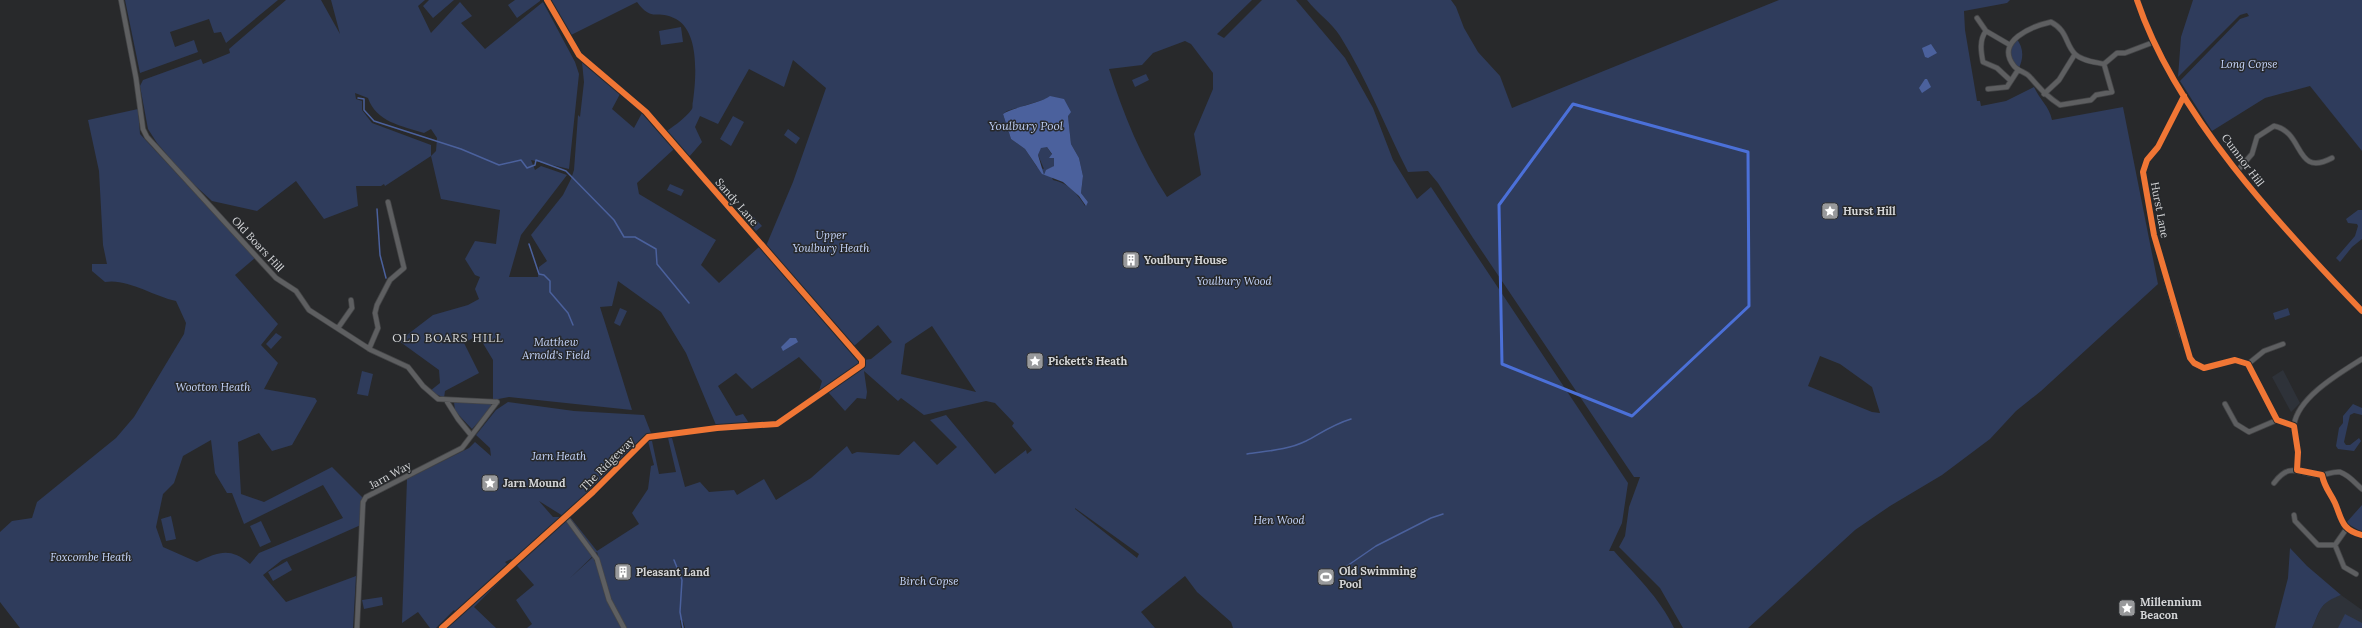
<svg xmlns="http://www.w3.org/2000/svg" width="2362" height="628" viewBox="0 0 2362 628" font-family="Lora,serif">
	<rect width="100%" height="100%" fill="#28292b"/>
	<path fill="#2e3239" d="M2283,370l17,33 -9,9 -19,-35z
		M2341,595l21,15v18h-50l9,-20 8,-9z"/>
	<path fill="#2f3c5c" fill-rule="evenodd" d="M125,0h153l-52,43 -5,-11 -7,1 -5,-14 -39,13 5,15 19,-7 4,12 -58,21z
		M286,0h35l19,34 -9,-34h94l-7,6 13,27 29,-31 12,14 -11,7 24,26 58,-47 32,60 4,12 -10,95 -38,-9 4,10 6,-4 26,9 -46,60 -12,42h29l1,-10 8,-6 -16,-26 32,-40 8,-16 3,-9 4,-55 2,2 4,-35 -2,-20 38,32 -8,15 22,19 8,-15 19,22c10,-7 24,-16 31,-26 1,-2 0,-5 1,-8 3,-22 7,-69 -17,-82 -18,-10 -24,4 -39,-17l-68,34 -18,-36h701l-35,34 7,4 38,-38h34l49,58 28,50 20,52 24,39 14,-12 197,296 -6,40 -13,28h5c22,25 45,46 60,77h-441l-2,-6 -34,-30 -12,-16 -44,36 14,16h-470l-2,-7 -3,-1 1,8h-55l-15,-29 -14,-47 -28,27 24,-22 29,71h-95l5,-4 -16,-24 18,-15 -23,-26 -6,3 7,7 -38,38 22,21h-50l12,-11 -4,-7 -18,18h-6l-12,-16 -16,11 5,-144 62,-31 6,-6 16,14 -1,-8 -14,-13 20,-25 12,-8 66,9 70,4 7,18 -88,83 -24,-15 14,16h17l27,34 42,-27 -7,-11 16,-24 3,-23 3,-1 -6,-24h4l7,33 17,-2 -8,-34h4l13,49 15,-5 9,10 25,-2 3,5 27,-16 12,21 35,-22 36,-32 5,8 5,-2 42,3 15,-14 23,24 20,-18 -27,-27 16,-5 49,59 31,-24 1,4 5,-4 -20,-24 2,-3 -19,-20 -9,-2 -62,14 -23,-17 -3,3 -34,-30 3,21 -1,7 -9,-1 -12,13 -16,-18 -10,-2 3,-10 -23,-24 -47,32 -16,-16 -18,13 18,30 7,-2 6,9 -33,2 -30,-72 -25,-41 -43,-31 -6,25 -12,1 32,103 -123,-13 -16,3v-40l-15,-25 -14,8 15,30 -34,18 -1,7 -14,-7 10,-8 -1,-13 -40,-29 34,-26 35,-10 11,-6 -4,-10 5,-12 -5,-2 -10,-16 10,-18 21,3 4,-34 -59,-11 -10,-43 -46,30 -1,-2 -3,2h-25l2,20 -34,13 -28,-38 -39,30 -45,-10 -24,-22 -31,-36 -9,-14 -8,-43 3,-6 58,-21 2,5 27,-11 -1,-4zM1185,41l6,3 22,29v16l-19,45 7,41 -34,22c-26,-39 -44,-84 -58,-128l33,-4 11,-12zM793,60l33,28 -33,94 -27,64 -3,5 -4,-4 -40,36 -18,-18 15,-25 -77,-46 -2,-11 37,-34 15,8 13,-15 -7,-15 5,-11 18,8 31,-55 35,18zM355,93l13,5c8,24 34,28 56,35l7,-4 6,9 -1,13 -5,5v-11l-59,-22 -10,-13v-9l-6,-2zM1046,99l22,17 3,28 8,14 4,18 -2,17 7,9 -3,4c-8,-13 -17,-23 -32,-26l-4,-10 5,-4v-8l-7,-11h-6l-3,8 6,14 -7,-2 -12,-18 -14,-10 -8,-25 4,-3zM878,325l14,17 -21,17 -7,1 -10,-14zM932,326l44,66 -75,-18 4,-30zM1075,508l64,46 -2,4 -62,-49z
		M429,0h25l-21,18 -10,-12z
		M515,0h25v1l-23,17 -9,-13z
		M1307,0h144l5,7 8,21 14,24 22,24 12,32 267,-108h231l-3,3 -43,8 1,19 12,71h3l1,5 25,-5 28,-14c6,13 15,19 18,33l71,-13 35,177 -117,107 -25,20 -26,28 -48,36 -52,31 -35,24 -107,98h-65l-23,-40 -41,-41 6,-11 4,-29 11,-30h-6l-161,-239 -35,-55 -10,-12 -20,1c-23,-45 -41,-93 -68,-136 -8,-13 -23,-23 -33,-36zM1820,356l20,8 32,23 8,26 -8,-1 -64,-26z
		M2193,0h169v151l-52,-65 -45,12 -53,33 -32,-50 60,-62 9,-3 -2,-3 -7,2 -62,62 3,-40z
		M681,27l2,15 -22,3 -2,-14z
		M2016,38c8,10 8,20 2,32 -8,-12 -11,-20 -2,-32z
		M1146,74l3,6 -14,7 -3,-7z
		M138,109l2,25 115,124 -20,17 43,49 -17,21 17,18 -14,26 51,9 2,3 -25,44 -20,6 -13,-18 -21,9 3,52 23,8 68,-35 34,34 -3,23 -81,36 -19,15 23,27 70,-26 -3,52h-333l-20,-26v-70l12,-11 20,-3 5,-16 79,-64 18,-21 50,-83 2,-11 -10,-22c-23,-5 -49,-23 -71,-19l-13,-11v-7h15l-4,-19 -4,-74 -11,-51zM211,440l4,33 12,20h5l12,31 79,-39 20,33 -84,35 -9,11c-20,-17 -31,-12 -53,-2l-34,-15 -7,-20 7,-33 11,-11 9,-27z
		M733,116l11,6 -13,24 -11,-7z
		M788,129l12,9 -4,6 -12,-9z
		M670,184l14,6 -3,6 -14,-6z
		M2358,210h4v29l-10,8 -12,15 -4,-4 19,-22 3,-10 -1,-2 -9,-1 -2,-4z
		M751,214l11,12 -6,5 -10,-12z
		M620,308l7,3 -7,15 -6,-3z
		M2288,308l2,7 -15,5 -2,-7z
		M276,333l6,4 -11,12 -5,-5z
		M362,371l11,3 -5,22 -11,-2z
		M454,402l37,2 1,3 -20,22 -17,-18z
		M2353,404l9,4v7l-8,-2 -4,2 -6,27 2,3h4l9,-7 2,3 -7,10 -16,-2 -2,-3 3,-18 4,-5v-7z
		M2362,505v27l-16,-9z
		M171,516l5,23 -10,2 -5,-22z
		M261,521l10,21 -11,5 -10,-21z
		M2290,548l17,18 34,29c-21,8 -20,13 -29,33h-37l13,-50z
		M287,561l5,9 -19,11 -5,-9z
		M382,597l1,8 -19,4 -2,-9z
		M2345,614l17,9v5h-24z"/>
	<path fill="#4b619d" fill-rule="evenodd" d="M1931,44l6,9 -9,5 -3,-1 -3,-9z
		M1925,79h2l4,8 -9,6 -3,-5z
		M1050,96l14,3 7,13 -3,4 3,28 8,14 4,18 -2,17 7,9 -2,4 -7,-10 -16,-14 -21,-8 -17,-25 -14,-10 -8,-25c10,-7 38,-11 47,-18zM1047,147l5,7 -3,4h5v8l-8,4 -2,5 -6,-20 3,-7z
		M790,338h6l2,4 -15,9 -2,-4z
		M1331,569l4,8 -13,7 -4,-8z"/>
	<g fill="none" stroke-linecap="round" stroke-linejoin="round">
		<path stroke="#4b619d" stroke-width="1.5" d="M358,98l6,1v11l10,11 87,28 38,16 22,-5 6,8 8,-3 1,-5 30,11 48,49 10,17h11l21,12 1,15 32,39
			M377,209l3,46 6,23
			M529,244l10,30 5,1 6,6v11l18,21 5,12
			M1247,454c20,-3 41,-4 59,-13 15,-8 28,-17 45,-22
			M674,560l8,20 -2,32 3,16
			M1347,566l29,-20 55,-28 12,-4"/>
		<defs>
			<path id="minor" d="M121,0l15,78 7,51 4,8 129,141 20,13 13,19 62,40 37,17 15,19 15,13 59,3
				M2137,0c38,114 143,226 225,311
				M1977,18l9,13c-7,9 -5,21 -3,31l14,6 14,13
				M1986,31l24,14
				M2104,64l8,28 -16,3 -5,5 -31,5c-15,-10 -19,-16 -31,-29 -4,-4 -11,-5 -15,-10 -20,-25 19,-40 37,-44 17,9 14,22 24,32 7,7 20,8 29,10l13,-11h8l29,-11
				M1988,89l19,-2 11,-17
				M2044,94l15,-14 16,-26
				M2238,170l14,-16 5,-17 17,-11c31,6 20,52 58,32
				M338,328l14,-20 -1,-8
				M2182,336l-28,-101 -11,-63 4,-12 11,-13 26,-51
				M2185,343c4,11 6,22 19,25l31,-8 13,4 29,56 17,6
				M369,349l9,-21 -3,-15 2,-8 13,-25 14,-12 -16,-66
				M2248,364l16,-13 19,-7
				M446,400l12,19 13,16
				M2225,404l11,20 13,8 28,-12
				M2297,444c-1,-6 -4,-13 -3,-19 4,-28 46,-52 68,-66
				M2322,475c3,14 8,17 13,28 7,16 6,27 27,32
				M2274,483c17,-23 26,-7 47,-8 7,0 11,-4 19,-3 9,3 15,11 22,17
				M2294,515l1,6 23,24h17l12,-17
				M566,517l31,42 12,41 15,28
				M2335,545l9,22 12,7
				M357,628l6,-126 3,-5 96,-49 35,-46
				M442,628l151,-136 55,-55 69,-9 60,-4 85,-59v-5l-216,-248 -67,-57 -32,-55"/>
		</defs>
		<use href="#minor" stroke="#444547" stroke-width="6"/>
		<use href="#minor" stroke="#5e5f61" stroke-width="4.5"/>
		<defs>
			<path id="cycleway" d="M2137,0c38,114 143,226 225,311
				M2184,96l-26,51 -11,13 -4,12 11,63 36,123 4,5 10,5 31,-8 13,4 29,56 17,6 4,26 -1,18 25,5c3,14 8,17 13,28 7,16 6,27 27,32
				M442,628l151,-136 55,-55 69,-9 60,-4 85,-59v-5l-216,-248 -67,-57 -32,-55"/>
		</defs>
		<use href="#cycleway" stroke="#27292c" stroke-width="8"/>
		<use href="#cycleway" stroke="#f07635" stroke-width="6"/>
	</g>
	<path fill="none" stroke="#4b70d8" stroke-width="3" stroke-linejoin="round" d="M1573,104l175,48 1,154 -117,110 -130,-52 -3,-159z"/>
	<defs>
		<symbol id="sight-square" viewBox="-11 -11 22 22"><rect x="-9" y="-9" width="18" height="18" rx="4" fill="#98999b" stroke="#27292c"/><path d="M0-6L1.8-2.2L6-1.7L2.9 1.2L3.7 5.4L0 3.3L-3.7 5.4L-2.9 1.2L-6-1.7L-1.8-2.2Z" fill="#fff"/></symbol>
		<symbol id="building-square" viewBox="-11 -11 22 22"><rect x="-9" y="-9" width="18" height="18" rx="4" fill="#98999b" stroke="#27292c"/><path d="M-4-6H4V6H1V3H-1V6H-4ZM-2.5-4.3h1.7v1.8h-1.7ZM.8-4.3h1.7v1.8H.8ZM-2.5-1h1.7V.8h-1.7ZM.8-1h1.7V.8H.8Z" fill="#fff"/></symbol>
		<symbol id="stadium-square" viewBox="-11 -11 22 22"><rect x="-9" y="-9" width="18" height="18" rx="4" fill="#98999b" stroke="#27292c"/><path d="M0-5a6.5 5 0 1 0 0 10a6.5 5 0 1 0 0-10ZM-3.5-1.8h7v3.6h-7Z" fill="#fff"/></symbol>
	</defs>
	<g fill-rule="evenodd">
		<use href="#sight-square" x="1820" y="201" width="20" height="20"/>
		<use href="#building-square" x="1121" y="250" width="20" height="20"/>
		<use href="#sight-square" x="1025" y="351" width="20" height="20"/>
		<use href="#sight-square" x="480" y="473" width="20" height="20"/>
		<use href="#building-square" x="613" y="562" width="20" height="20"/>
		<use href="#stadium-square" x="1316" y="567" width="20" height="20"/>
		<use href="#sight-square" x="2117" y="598" width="20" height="20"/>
	</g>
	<g text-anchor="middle" stroke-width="3" stroke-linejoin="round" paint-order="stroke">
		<g font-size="11" font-style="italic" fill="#c8d8fe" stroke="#27292c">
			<text x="2249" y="68">Long Copse</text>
			<text x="831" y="239">Upper<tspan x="831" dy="13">Youlbury Heath</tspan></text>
			<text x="1234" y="285">Youlbury Wood</text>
			<text x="556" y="346">Matthew<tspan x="556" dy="13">Arnold's Field</tspan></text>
			<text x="213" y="391">Wootton Heath</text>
			<text x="559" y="460">Jarn Heath</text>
			<text x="1279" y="524">Hen Wood</text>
			<text x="91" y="561">Foxcombe Heath</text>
			<text x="929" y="585">Birch Copse</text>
		</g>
		<g font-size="11" fill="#d4d5d7" stroke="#27292c">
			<text transform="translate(2243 160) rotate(53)" y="4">Cumnor Hill</text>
			<text transform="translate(737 202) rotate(49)" y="4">Sandy Lane</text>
			<text transform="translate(2160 210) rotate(79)" y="4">Hurst Lane</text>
			<text transform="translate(258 244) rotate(47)" y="4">Old Boars Hill</text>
			<text transform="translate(607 464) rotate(-45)" y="4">The Ridgeway</text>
			<text transform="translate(390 475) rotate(-28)" y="4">Jarn Way</text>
		</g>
		<g font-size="11" font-weight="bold" fill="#d4d5d7" stroke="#27292c" text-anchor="start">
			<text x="1843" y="215">Hurst Hill</text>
			<text x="1144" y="264">Youlbury House</text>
			<text x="1048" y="365">Pickett's Heath</text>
			<text x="503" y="487">Jarn Mound</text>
			<text x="1339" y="575">Old Swimming<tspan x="1339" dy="13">Pool</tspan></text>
			<text x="636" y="576">Pleasant Land</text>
			<text x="2140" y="606">Millennium<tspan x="2140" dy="13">Beacon</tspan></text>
		</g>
		<g font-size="12" font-style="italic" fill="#bcccf1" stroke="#27292c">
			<text x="1026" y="130">Youlbury Pool</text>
		</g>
		<g font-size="12" letter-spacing="1" fill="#d4d5d7" stroke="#27292c">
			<text x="448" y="342">OLD BOARS HILL</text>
		</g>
	</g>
</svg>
